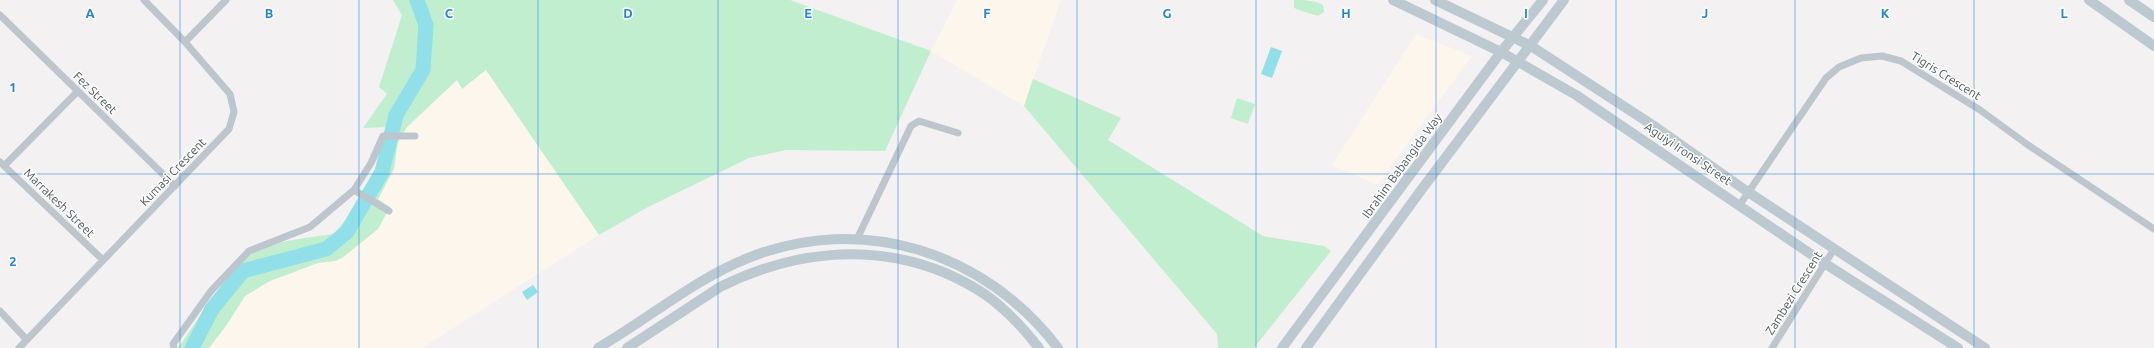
<svg xmlns="http://www.w3.org/2000/svg" width="2154" height="348" viewBox="0 0 2154 348" font-family="Ubuntu,sans-serif">
	<rect width="100%" height="100%" fill="#f3f1f1"/>
	<path fill="#fcf6ec" d="M957,0h104l-37,106 -93,-55z
		M1416,34l56,22 -95,129 -45,-20z
		M486,70l113,165 -177,113h-213l17,-22 19,-30 25,-15 48,-18 17,-2 7,-3 36,-29v-30l16,-30 4,-27 9,-15 50,-47 5,8z"/>
	<path fill="#c1eecf" d="M393,0h397l141,51 -46,100 -99,-1 -37,8 -101,49 -49,28 -113,-165 -24,19 -5,-9 -50,47 -9,15 -4,27 -16,30 12,8 -12,22 -36,29 -7,3 -17,2 -48,18 -25,15 -19,30 -17,22h-31c19,-26 51,-80 76,-96 18,-11 59,-15 80,-18 25,-31 58,-64 53,-107l-24,1 24,-34 -8,-7 23,-72z
		M1294,0c10,0 20,0 29,5l1,7 -6,4 -22,-7 -2,-2z
		M1033,79l88,39 -13,22 155,96 61,10 7,5 -77,97h-36l-1,-14 -193,-228z
		M1237,98l18,6 -7,20 -17,-6z"/>
	<path fill="#90dfe9" d="M1271,47l11,4 -10,27 -11,-4z
		M533,285l5,7 -11,8 -5,-8z"/>
	<g fill="none" stroke-linecap="round" stroke-linejoin="round">
		<path stroke="#90dfe9" stroke-width="15" d="M192,348l20,-39 31,-38 83,-22 21,-17 35,-60 14,-57 27,-45 3,-45 -9,-25"/>
		<path stroke="#bdc6cc" stroke-width="7" d="M0,15l175,171
			M185,42l41,-42
			M0,162l103,98
			M4,166l73,-74
			M354,190l35,21
			M1739,206l87,-128 13,-11 22,-9 21,-2 19,5 79,49 48,35 126,84
			M857,239l54,-113 8,-5 39,12
			M0,311l27,29
			M19,348l210,-219 5,-17 -4,-18 -45,-52 -41,-42
			M174,348l-1,-4 38,-53 38,-40 61,-24 44,-37 17,-27 12,-27h32
			M1772,348l62,-99"/>
		<path stroke="#bdc9d1" stroke-width="10" d="M1393,0l108,52 75,43 248,168 134,85
			M1435,0l96,46 126,82 91,64 237,156
			M2089,0l65,46
			M2129,0l25,17
			M598,348c50,-29 97,-69 150,-90 114,-46 237,-6 310,90
			M627,348l93,-61c70,-35 149,-45 223,-15 21,9 42,20 59,36 14,12 26,26 37,40
			M1282,348l219,-296 42,-52
			M1306,348l113,-155 145,-193"/>
	</g>
	<path fill="none" stroke="#2084dd" stroke-width="1" stroke-opacity="0.55" d="M180,0v348M359,0v348M538,0v348M718,0v348M898,0v348M1077,0v348M1256,0v348M1436,0v348M1616,0v348M1795,0v348M1974,0v348M0,174h2154"/>
	<g text-anchor="middle" stroke-width="3" stroke-linejoin="round" paint-order="stroke">
		<g font-size="12" fill="#49565d" stroke="#fff">
			<text transform="translate(1946 76) rotate(32)" y="4">Tigris Crescent</text>
			<text transform="translate(95 93) rotate(44)" y="4">Fez Street</text>
			<text transform="translate(1688 154) rotate(34)" y="4">Aguiyi Ironsi Street</text>
			<text transform="translate(1402 166) rotate(-54)" y="4">Ibrahim Babangida Way</text>
			<text transform="translate(173 172) rotate(-46)" y="4">Kumasi Crescent</text>
			<text transform="translate(59 203) rotate(44)" y="4">Marrakesh Street</text>
			<text transform="translate(1794 293) rotate(-58)" y="4">Zambezi Crescent</text>
		</g>
	</g>
	<g font-size="13" text-anchor="middle" font-weight="bold" fill="#2084dd" stroke="#fff" stroke-width="3" stroke-linejoin="round" paint-order="stroke">
		<text x="90" y="18">A</text>
		<text x="269" y="18">B</text>
		<text x="449" y="18">C</text>
		<text x="628" y="18">D</text>
		<text x="808" y="18">E</text>
		<text x="987" y="18">F</text>
		<text x="1167" y="18">G</text>
		<text x="1346" y="18">H</text>
		<text x="1526" y="18">I</text>
		<text x="1705" y="18">J</text>
		<text x="1885" y="18">K</text>
		<text x="2064" y="18">L</text>
		<text x="13" y="92">1</text>
		<text x="13" y="266">2</text>
	</g>
</svg>
